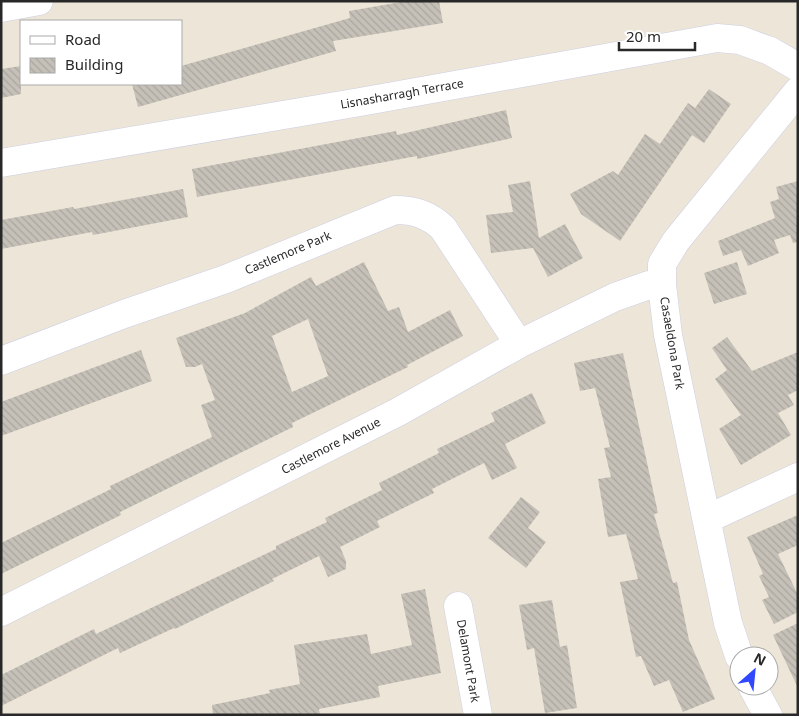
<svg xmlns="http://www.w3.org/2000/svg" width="799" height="716" viewBox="0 0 799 716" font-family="'Noto Sans',sans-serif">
	<defs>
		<pattern id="building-back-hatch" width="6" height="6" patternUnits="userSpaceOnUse" patternTransform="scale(1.25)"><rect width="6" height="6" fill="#c6c1b8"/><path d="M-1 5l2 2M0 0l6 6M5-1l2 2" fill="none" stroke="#aaa69e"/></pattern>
	</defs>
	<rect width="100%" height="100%" fill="#ece5d8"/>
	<path fill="url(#building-back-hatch)" fill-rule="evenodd" d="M407,1h32l4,22 -110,18 3,10 -198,56 -6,-23h49v-18l169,-48 -1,-7z
		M21,66v28l-20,4v-29z
		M709,89l22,15 -27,39 -12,-8 -72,106 -39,-27 -11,-20 43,-23 5,4 27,-41 15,10 28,-41 7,5z
		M506,110l6,28 -95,21v-3l-220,41 -5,-28 204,-38 1,4z
		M530,181l9,57 26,-14 18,34 -35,19 -15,-29 -42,5 -5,-38 27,-3 -5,-27z
		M798,181v61l-5,1 -3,-8 -16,5 5,13 -31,13 -7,-16 -18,6 -5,-15 57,-23 -5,-16 9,-3 -3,-12z
		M183,189l5,28 -95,18 -1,-3 -91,17v-29l72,-13 1,2z
		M364,262l24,49 11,-4 9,25 42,-22 13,26 -56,29 1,2 -116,56 1,4 -173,85 1,3 -120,59v-31l110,-54 -1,-3 102,-49 -11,-32 14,-5 -13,-36 -7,3h-9l-10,-29 69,-25 66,-36 5,9zM308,319l20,57 -36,16 -20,-56z
		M737,262l10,32 -33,10 -10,-31z
		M727,337l25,34 46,-19v38l-10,5 6,10 -16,8 13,22 -50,30 -22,-36 22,-14 -26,-36 12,-9 -15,-22z
		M141,350l11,31 -151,55v-34z
		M623,353l35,160 -4,1 19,69 4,-1 12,58 26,59 -32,13 -14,-32 -15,6 -13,-30 -5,1 -16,-75 18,-3 -12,-45 -18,3 -10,-58 13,-2 -7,-29 6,-1 -15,-59 -15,3 -6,-28z
		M532,393l14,30 -41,21 12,24 -25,12 -8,-17 -52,26 2,4 -57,28 3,6 -40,20 6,14v8l-18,8 -9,-21 -47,23 2,2 -99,48 -1,-1 -54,25 -2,-5 -117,58v-31l93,-46 2,5 180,-85v-3l51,-24 -2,-4 57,-28 -3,-7 60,-30 -2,-4 58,-28 -4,-8z
		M521,497l19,15 -12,16 18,14 -20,26 -38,-30z
		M798,515v30l-20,9 20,41v17l-24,12 -12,-24 7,-3 -10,-21 4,-2 -16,-37z
		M425,589l16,84 -63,13 2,11 -61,12 1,6h-107l-1,-10 58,-12 -1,-3 31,-6 -6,-39 73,-11 4,20 41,-9 -11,-51z
		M552,600l8,47 7,-2 10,63 -32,5 -11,-65 -7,2 -8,-45z
		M798,623v65l-25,-53z"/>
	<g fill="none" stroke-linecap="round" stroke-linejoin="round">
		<defs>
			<path id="minor" d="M1,8l38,-7
				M1,163l359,-61 357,-64 23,2 30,11 28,16
				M1,361l123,-47 102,-35 169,-69c20,0 34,5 48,18l76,116
				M707,519l91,-42
				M458,606l20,109
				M1,612l397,-200 121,-68 96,-47 34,-12h13
				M739,656l-11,-33 -60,-288 -6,-50v-21l14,-23 122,-150
				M752,686l16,29"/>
		</defs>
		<use href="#minor" stroke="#cdcfe2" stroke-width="29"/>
		<use href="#minor" stroke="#fff" stroke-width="28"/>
	</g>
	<g text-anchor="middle" stroke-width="4" stroke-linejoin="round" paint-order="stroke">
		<g font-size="12" fill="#282828" stroke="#fff">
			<text transform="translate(402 94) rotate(-10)" y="4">Lisnasharragh Terrace</text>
			<text transform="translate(288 253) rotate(-23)" y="4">Castlemore Park</text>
			<text transform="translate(672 343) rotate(80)" y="4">Casaeldona Park</text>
			<text transform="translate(331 446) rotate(-27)" y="4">Castlemore Avenue</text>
			<text transform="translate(468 661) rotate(80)" y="4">Delamont Park</text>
		</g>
	</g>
	<rect width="799" height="716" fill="none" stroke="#282828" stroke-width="5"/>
	<rect x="20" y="20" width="162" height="65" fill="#ffffff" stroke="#a9a9a9"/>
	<rect x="30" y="36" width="25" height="8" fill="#ffffff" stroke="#a9a9a9"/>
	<text x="65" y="45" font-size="15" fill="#282828">Road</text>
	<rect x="30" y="58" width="25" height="15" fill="url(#building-back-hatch)" stroke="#a9a9a9"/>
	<text x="65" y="70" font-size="15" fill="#282828">Building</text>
	<g transform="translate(754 671) rotate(27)"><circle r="24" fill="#ffffff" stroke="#a9a9a9"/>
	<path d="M0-4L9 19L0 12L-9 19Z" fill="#3148ff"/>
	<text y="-8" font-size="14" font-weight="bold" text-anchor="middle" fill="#282828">N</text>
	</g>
	<path d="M619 42v8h76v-8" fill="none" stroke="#282828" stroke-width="2.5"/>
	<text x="626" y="42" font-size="15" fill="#282828" stroke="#ffffff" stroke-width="4" paint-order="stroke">20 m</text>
</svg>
